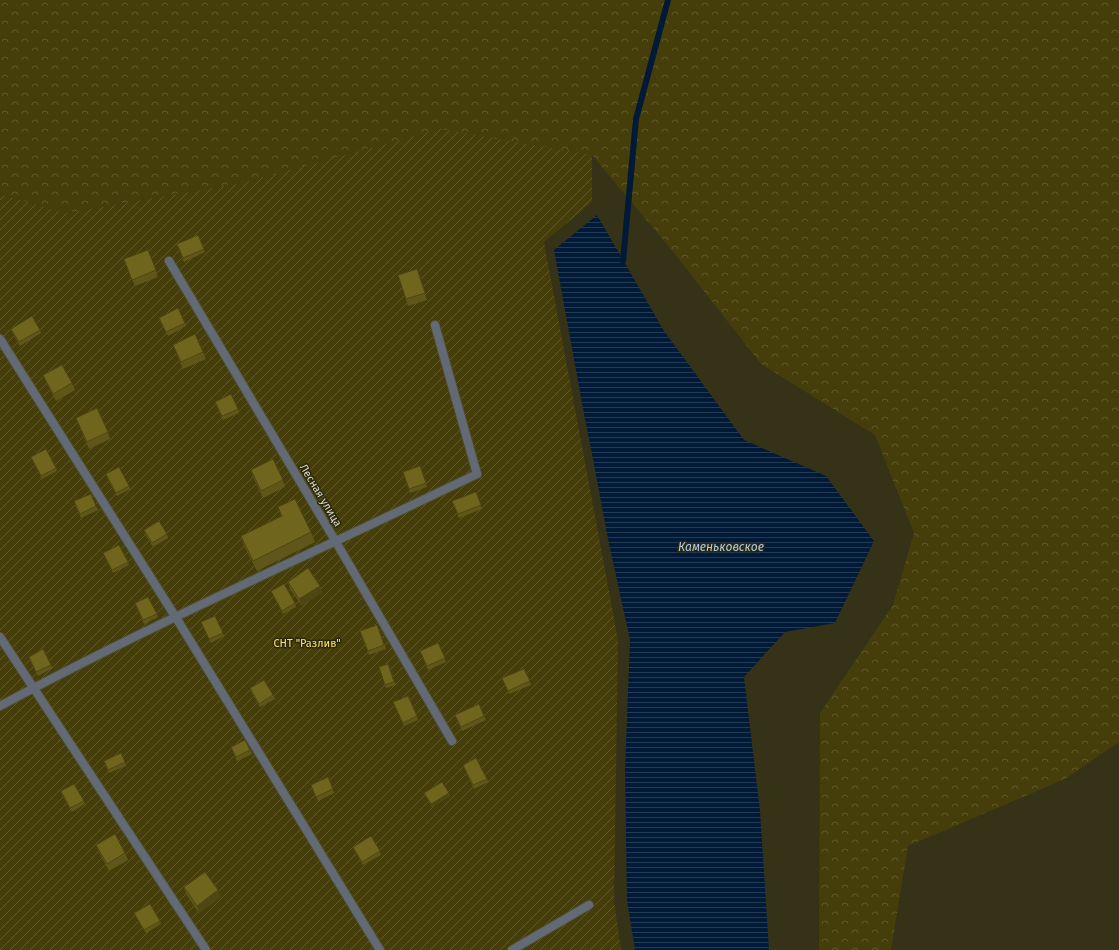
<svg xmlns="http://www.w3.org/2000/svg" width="1119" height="950" viewBox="0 0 1119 950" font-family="'Fira Sans',sans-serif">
	<defs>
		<pattern id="forest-crowns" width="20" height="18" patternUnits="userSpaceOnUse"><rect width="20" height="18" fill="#453e0a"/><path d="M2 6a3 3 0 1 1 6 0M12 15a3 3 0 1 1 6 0" fill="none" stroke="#5f592c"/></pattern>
		<pattern id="garden-furrows" width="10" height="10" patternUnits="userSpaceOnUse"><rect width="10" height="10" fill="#453e0a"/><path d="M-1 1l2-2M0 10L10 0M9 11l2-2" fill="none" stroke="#5f592c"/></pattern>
		<pattern id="water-rules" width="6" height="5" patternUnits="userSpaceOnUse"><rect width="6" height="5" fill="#001a38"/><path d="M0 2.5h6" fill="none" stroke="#253b53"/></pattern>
	</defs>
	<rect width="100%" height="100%" fill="#363217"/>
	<path fill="url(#forest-crowns)" d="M0,0h1119v742l-54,37 -157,67 -17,104h-72l1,-237 73,-108 21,-72 -39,-98 -114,-71 -86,-110 -83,-99 -350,28 -177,30 -65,-19z"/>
	<path fill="url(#garden-furrows)" d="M441,129l151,26v47l-48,40 74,398 -4,261 7,49h-621v-756l65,19 177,-30z"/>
	<path fill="url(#water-rules)" d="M597,215l67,116 80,109 82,36 48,65 -39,82 -50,9 -41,45 16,134 9,139h-134l-8,-50 -2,-130 5,-130 -22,-101 -23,-122 4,24 -35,-191z"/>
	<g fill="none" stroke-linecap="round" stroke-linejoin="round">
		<path stroke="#001a38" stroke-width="6" d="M623,261l13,-142 32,-119"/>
		<defs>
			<path id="service" d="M169,261l167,281 116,199
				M435,325l42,149
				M0,339l175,277 205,334
				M0,637l206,313
				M512,950l77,-45"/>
			<path id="minor" d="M0,706c156,-84 318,-155 477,-232"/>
		</defs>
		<use href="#service" stroke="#545037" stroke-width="10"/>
		<use href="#minor" stroke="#545037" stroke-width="10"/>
		<use href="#service" stroke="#626b75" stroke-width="8"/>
		<use href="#minor" stroke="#626b75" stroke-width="8"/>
	</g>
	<path fill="#5f5719" d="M198,235l7,17 -21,10 -7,-18z
		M148,250l10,27 -23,9 -11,-27z
		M417,269l10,31 -19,6 -2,-7z
		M159,318l26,5 1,3 -18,10z
		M11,329l29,1 1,3 -21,13 -8,-14z
		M173,345l30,7 3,7 -23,10z
		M43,375l29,8 3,7 -19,11 -10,-19z
		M215,402l23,7 1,4 -16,7z
		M76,418l32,14 2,7 -21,10z
		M31,457l25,11 1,3 -15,8z
		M420,466l7,21 -17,6 -7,-21z
		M251,470l32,10 2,7 -22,11 -10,-21z
		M106,474l23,12 1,3 -13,7 -10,-18z
		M476,492l6,17 -23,9 -7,-17z
		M75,505l21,1 2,4 -17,8z
		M278,507l33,25 4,10 -58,29 -13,-25 -3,-10 40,-20z
		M144,530l23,4 1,4 -15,9 -8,-13z
		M103,553l25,9 1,3 -16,8z
		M288,582l32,4 2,6 -20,14 -12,-17z
		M271,591l24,12 1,4 -13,7z
		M135,603l22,11 1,3 -14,7z
		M201,622l22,11 1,3 -13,7z
		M377,625l9,24 -17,6 -9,-24z
		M438,643l8,19 -18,8 -8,-19z
		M29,657l22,8 2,3 -15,8z
		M388,664l8,21 -10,3 -7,-21z
		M530,681l1,4 -22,9 -5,-12z
		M250,688l23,7 2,4 -15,8 -9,-15z
		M395,706l22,10 1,4 -14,6z
		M455,715l29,1 2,4 -24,11z
		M231,747l19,3 2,4 -15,7z
		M121,753l5,13 -17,7 -5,-12z
		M463,765l24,14 1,3 -14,7z
		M311,785l22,4 1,4 -16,8z
		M61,791l23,10 1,3 -13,8 -10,-17z
		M424,793l26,3 -18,11 -6,-11z
		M96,845l29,8 3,7 -19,11 -10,-19z
		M353,847l27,4 1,4 -18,10 -9,-15z
		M184,887l37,10 -22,16 -13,-19z
		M134,913l26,8 1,3 -15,9 -10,-16z"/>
	<path fill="#4e4714" d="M320,586l2,6 -20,14 -3,-7z
		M449,793l1,3 -18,11 -1,-3z
		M218,890l3,7 -22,16 -2,-7z"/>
	<path fill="#6f651d" stroke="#4e4714" d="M198,235l6,14 -21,9 -6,-14z
		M148,250l8,20 -24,10 -8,-21z
		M417,269l8,24 -19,6 -8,-24z
		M178,308l7,15 -19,9 -7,-14z
		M32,316l8,14 -21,12 -8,-13z
		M195,334l8,18 -22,10 -8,-17z
		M62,365l10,18 -19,11 -10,-19z
		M231,394l7,15 -16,7 -7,-14z
		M97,408l11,24 -21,10 -11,-24z
		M46,449l10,19 -15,8 -10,-19z
		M273,459l10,21 -22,11 -10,-21z
		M420,466l6,17 -17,6 -6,-17z
		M119,467l10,19 -13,7 -10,-19z
		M476,492l5,13 -23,9 -6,-13z
		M91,494l5,12 -16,8 -6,-13z
		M295,499l16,33 -58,29 -12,-25 41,-20 -4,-9z
		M159,521l8,13 -15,9 -8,-13z
		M119,545l9,17 -16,8 -9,-17z
		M308,568l12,18 -21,13 -11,-17z
		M284,584l11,19 -13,8 -11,-20z
		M148,597l9,17 -14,6 -8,-17z
		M215,616l8,17 -14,6 -8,-17z
		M377,625l7,20 -16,6 -8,-20z
		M438,643l7,15 -18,8 -7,-15z
		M43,649l8,16 -15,7 -7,-15z
		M388,664l6,18 -9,3 -6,-18z
		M524,669l6,12 -22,10 -6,-13z
		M264,680l9,15 -14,9 -9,-16z
		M408,696l9,20 -14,7 -10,-21z
		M479,704l5,12 -23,11 -6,-12z
		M245,740l5,10 -14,7 -5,-10z
		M121,753l4,9 -17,8 -4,-9z
		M476,758l11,21 -14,6 -10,-20z
		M328,777l5,12 -17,8 -5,-12z
		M442,782l7,11 -18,11 -7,-11z
		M74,784l10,17 -14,7 -9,-17z
		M115,834l10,19 -18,11 -11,-19z
		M371,836l9,15 -18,11 -9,-15z
		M205,872l13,18 -21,16 -13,-19z
		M150,904l10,17 -16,9 -10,-17z"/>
	<g text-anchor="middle" stroke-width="3" stroke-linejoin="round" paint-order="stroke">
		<g font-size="11" fill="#dad9c9" stroke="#2c280d">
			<text transform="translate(321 495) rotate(59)" y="4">Лесная улица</text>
		</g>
		<g font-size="11" fill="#f5e367" stroke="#2c280d">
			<text x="307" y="647">СНТ "Разлив"</text>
		</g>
		<g font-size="12" font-style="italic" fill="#adcdee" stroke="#2c280d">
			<text x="721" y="551">Каменьковское</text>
		</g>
	</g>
</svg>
